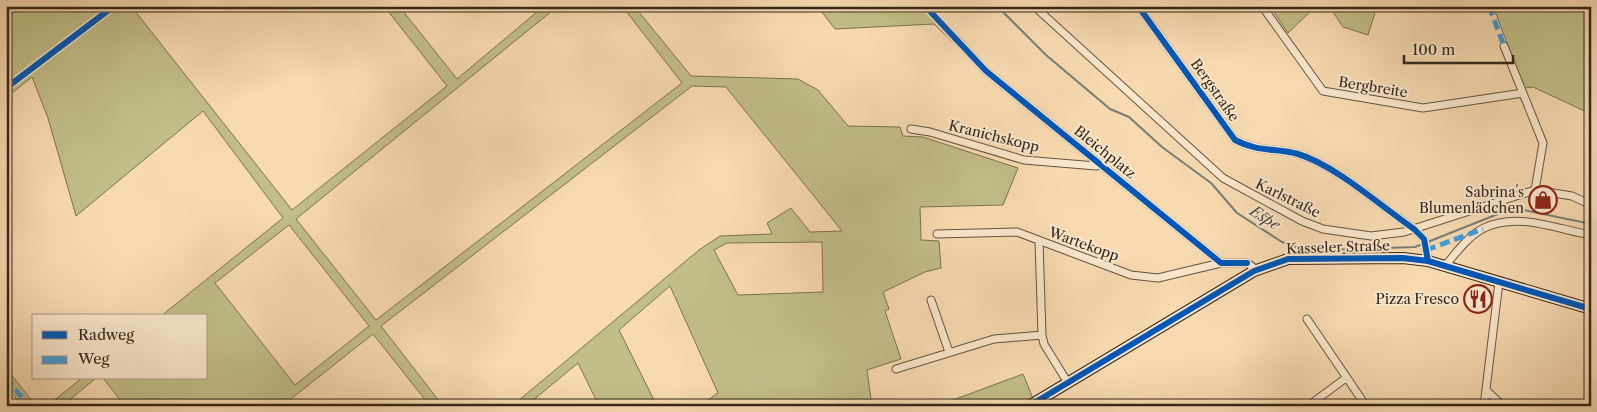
<svg xmlns="http://www.w3.org/2000/svg" width="1597" height="412" viewBox="0 0 1597 412" font-family="'Libre Caslon Text',serif">
	<rect width="100%" height="100%" fill="#f8dab1"/>
	<filter id="stains"><feTurbulence type="fractalNoise" baseFrequency=".004" numOctaves="4"/><feColorMatrix values="0 0 0 0 .2 0 0 0 0 .09 0 0 0 0 .02 0 0 0 .5 -.17"/></filter>
	<radialGradient id="worn" r=".72"><stop offset=".6" stop-color="#630" stop-opacity="0"/><stop offset="1" stop-color="#630" stop-opacity=".3"/></radialGradient>
	<path fill="#c2be88" stroke="#7c7252" fill-rule="evenodd" d="M6,6h125l161,204 155,-124 -63,-80h15l58,73 87,-73h14l-262,213 80,101 306,-237 -60,-77h12l57,70 107,3 20,11 30,36 52,1 3,9 20,1 95,31 -15,37 -83,2 1,33 18,1 2,27 -16,4 -42,20 6,17 -4,2 16,48 -34,11 5,36h-173l19,-13 -48,-107 -51,44 38,76h-58l-21,-43 -52,43h-14l187,-156 21,-14 52,-2 -5,-11 24,-15 19,24 32,-1 -116,-144 -34,-1 -311,240 62,80h-13l-57,-72 -91,72h-157l-22,-28h103v-62h-45l122,-98 -80,-107 -127,105 -28,-98 -16,-41 -26,21zM289,225l80,101 -74,59 -80,-102zM822,242l1,50 -85,3 -24,-45 13,-7z
		M817,6h113l31,33 -6,5 -21,-20 -99,5z
		M1270,6h46l-28,27z
		M1329,6h48l-9,29 -25,-8z
		M1493,6h98v108l-58,-27 -9,1z
		M6,368l30,38h-14l-16,-21z
		M1023,374l13,32h-99z
		M82,378h14l-34,28h-15z"/>
	<g fill="none" stroke-linecap="round" stroke-linejoin="round">
		<path stroke="#757f77" stroke-width="2" d="M997,6l49,49 64,54 19,8 33,30 49,36 26,30 45,29 17,6 26,2 90,-3 83,-33 21,-5 72,15"/>
		<defs>
			<path id="street" d="M1034,6l189,172 79,43 21,8 48,7 33,-4 131,-42 37,6 19,9
				M1138,6l97,134c22,12 41,8 63,14 37,11 84,53 116,75l10,10 4,22
				M1262,6l61,85 100,17 100,-15
				M956,39l30,32 235,192
				M1504,46l39,97 -8,47
				M911,129l19,3 94,28 72,6 5,-2
				M937,234l80,-2 114,43 27,3 63,-15h26l10,7
				M1039,241l3,94 2,9 24,39
				M1445,266c11,-13 23,-30 39,-38 35,-16 72,1 107,7
				M931,300l18,52
				M1307,319l59,87
				M896,369l98,-30 48,-4
				M1487,391l16,15
				M1308,406l38,-28
				M1484,406l15,-124"/>
			<path id="secondary" d="M1029,406l225,-135 34,-12 115,-1 25,3 163,48"/>
		</defs>
		<use href="#street" stroke="#665441" stroke-width="9"/>
		<use href="#secondary" stroke="#35271c" stroke-width="12"/>
		<use href="#street" stroke="#fae7cc" stroke-width="7"/>
		<use href="#secondary" stroke="#fae7cc" stroke-width="10"/>
		<path stroke="#3e9cdf" stroke-width="5" stroke-dasharray="10 5" stroke-linecap="butt" d="M1489,6l15,40
			M1426,250l57,-21
			M6,378l23,28"/>
		<defs>
			<path id="cycleway" d="M925,6l61,65 235,192h26
				M1138,6l97,134c22,12 41,8 63,14 37,11 84,53 116,75l10,10 4,22
				M6,88l108,-82
				M1029,406l225,-135 34,-12 115,-1 25,3 163,48"/>
		</defs>
		<use href="#cycleway" stroke="#fae7cc" stroke-width="9"/>
		<use href="#cycleway" stroke="#0057b8" stroke-width="6"/>
	</g>
	<defs>
		<symbol id="shop-ring" viewBox="-11 -11 22 22"><circle r="9.5" fill="#fae7cc" stroke="#8f2418" stroke-width="1.5"/><path d="M-5-2.5h2.3a2.7 3.5 0 0 1 5.4 0H5L5.5 6h-11ZM-1.5-2.5h3a1.5 2.3 0 0 0-3 0Z" fill="#8f2418"/></symbol>
		<symbol id="restaurant-ring" viewBox="-11 -11 22 22"><circle r="9.5" fill="#fae7cc" stroke="#8f2418" stroke-width="1.5"/><path d="M-5-6h1v4h1v-4h1v4h1v-4h1v5L-1.5 .5V6h-2V.5L-5-1ZM5-6V6H3V1.5H1.5Q1.5-4 5-6Z" fill="#8f2418"/></symbol>
	</defs>
	<g fill-rule="evenodd">
		<use href="#shop-ring" x="1527" y="184" width="32" height="32"/>
		<use href="#restaurant-ring" x="1462" y="283" width="32" height="32"/>
	</g>
	<g text-anchor="middle" stroke-width="4" stroke-linejoin="round" paint-order="stroke">
		<g font-size="14" fill="#35271c" stroke="#fae7cc">
			<text transform="translate(1373 87) rotate(9)" y="5">Bergbreite</text>
			<text transform="translate(1215 90) rotate(55)" y="5">Bergstraße</text>
			<text transform="translate(994 136) rotate(14)" y="5">Kranichskopp</text>
			<text transform="translate(1105 152) rotate(39)" y="5">Bleichplatz</text>
			<text transform="translate(1288 198) rotate(26)" y="5">Karlstraße</text>
			<text transform="translate(1084 244) rotate(20)" y="5">Wartekopp</text>
			<text transform="translate(1338 247) rotate(-2)" y="5">Kasseler Straße</text>
		</g>
		<g font-size="14" fill="#35271c" stroke="#fae7cc" text-anchor="end">
			<text x="1524" y="197">Sabrina´s<tspan x="1524" dy="16">Blumenlädchen</tspan></text>
			<text x="1459" y="304">Pizza Fresco</text>
		</g>
		<g font-size="15" font-style="italic" fill="#504c42" stroke="#fae7cc">
			<text transform="translate(1265 218) rotate(32)" y="5">Espe</text>
		</g>
	</g>
	<rect width="1597" height="412" fill="none" stroke="#f8dab1" stroke-width="25"/>
	<rect x="8" y="8" width="1582" height="397" fill="none" stroke="#35271c" stroke-width="2.5"/>
	<rect x="12" y="12" width="1572" height="387" fill="none" stroke="#35271c"/>
	<rect x="32" y="314" width="175" height="65" fill="#fae7cc" stroke="#ab9a86"/>
	<rect x="42" y="331" width="25" height="8" fill="#0057b8" stroke="#ab9a86"/>
	<text x="78" y="340" font-size="15" fill="#35271c">Radweg</text>
	<rect x="42" y="356" width="25" height="8" fill="#3e9cdf" stroke="#ab9a86"/>
	<text x="78" y="364" font-size="15" fill="#35271c">Weg</text>
	<path d="M1404 55v8h109v-8" fill="none" stroke="#35271c" stroke-width="2.5"/>
	<text x="1412" y="55" font-size="15" fill="#35271c" stroke="#fae7cc" stroke-width="4" paint-order="stroke">100 m</text>
	<rect width="100%" height="100%" filter="url(#stains)"/>
	<rect width="100%" height="100%" fill="url(#worn)"/>
</svg>
